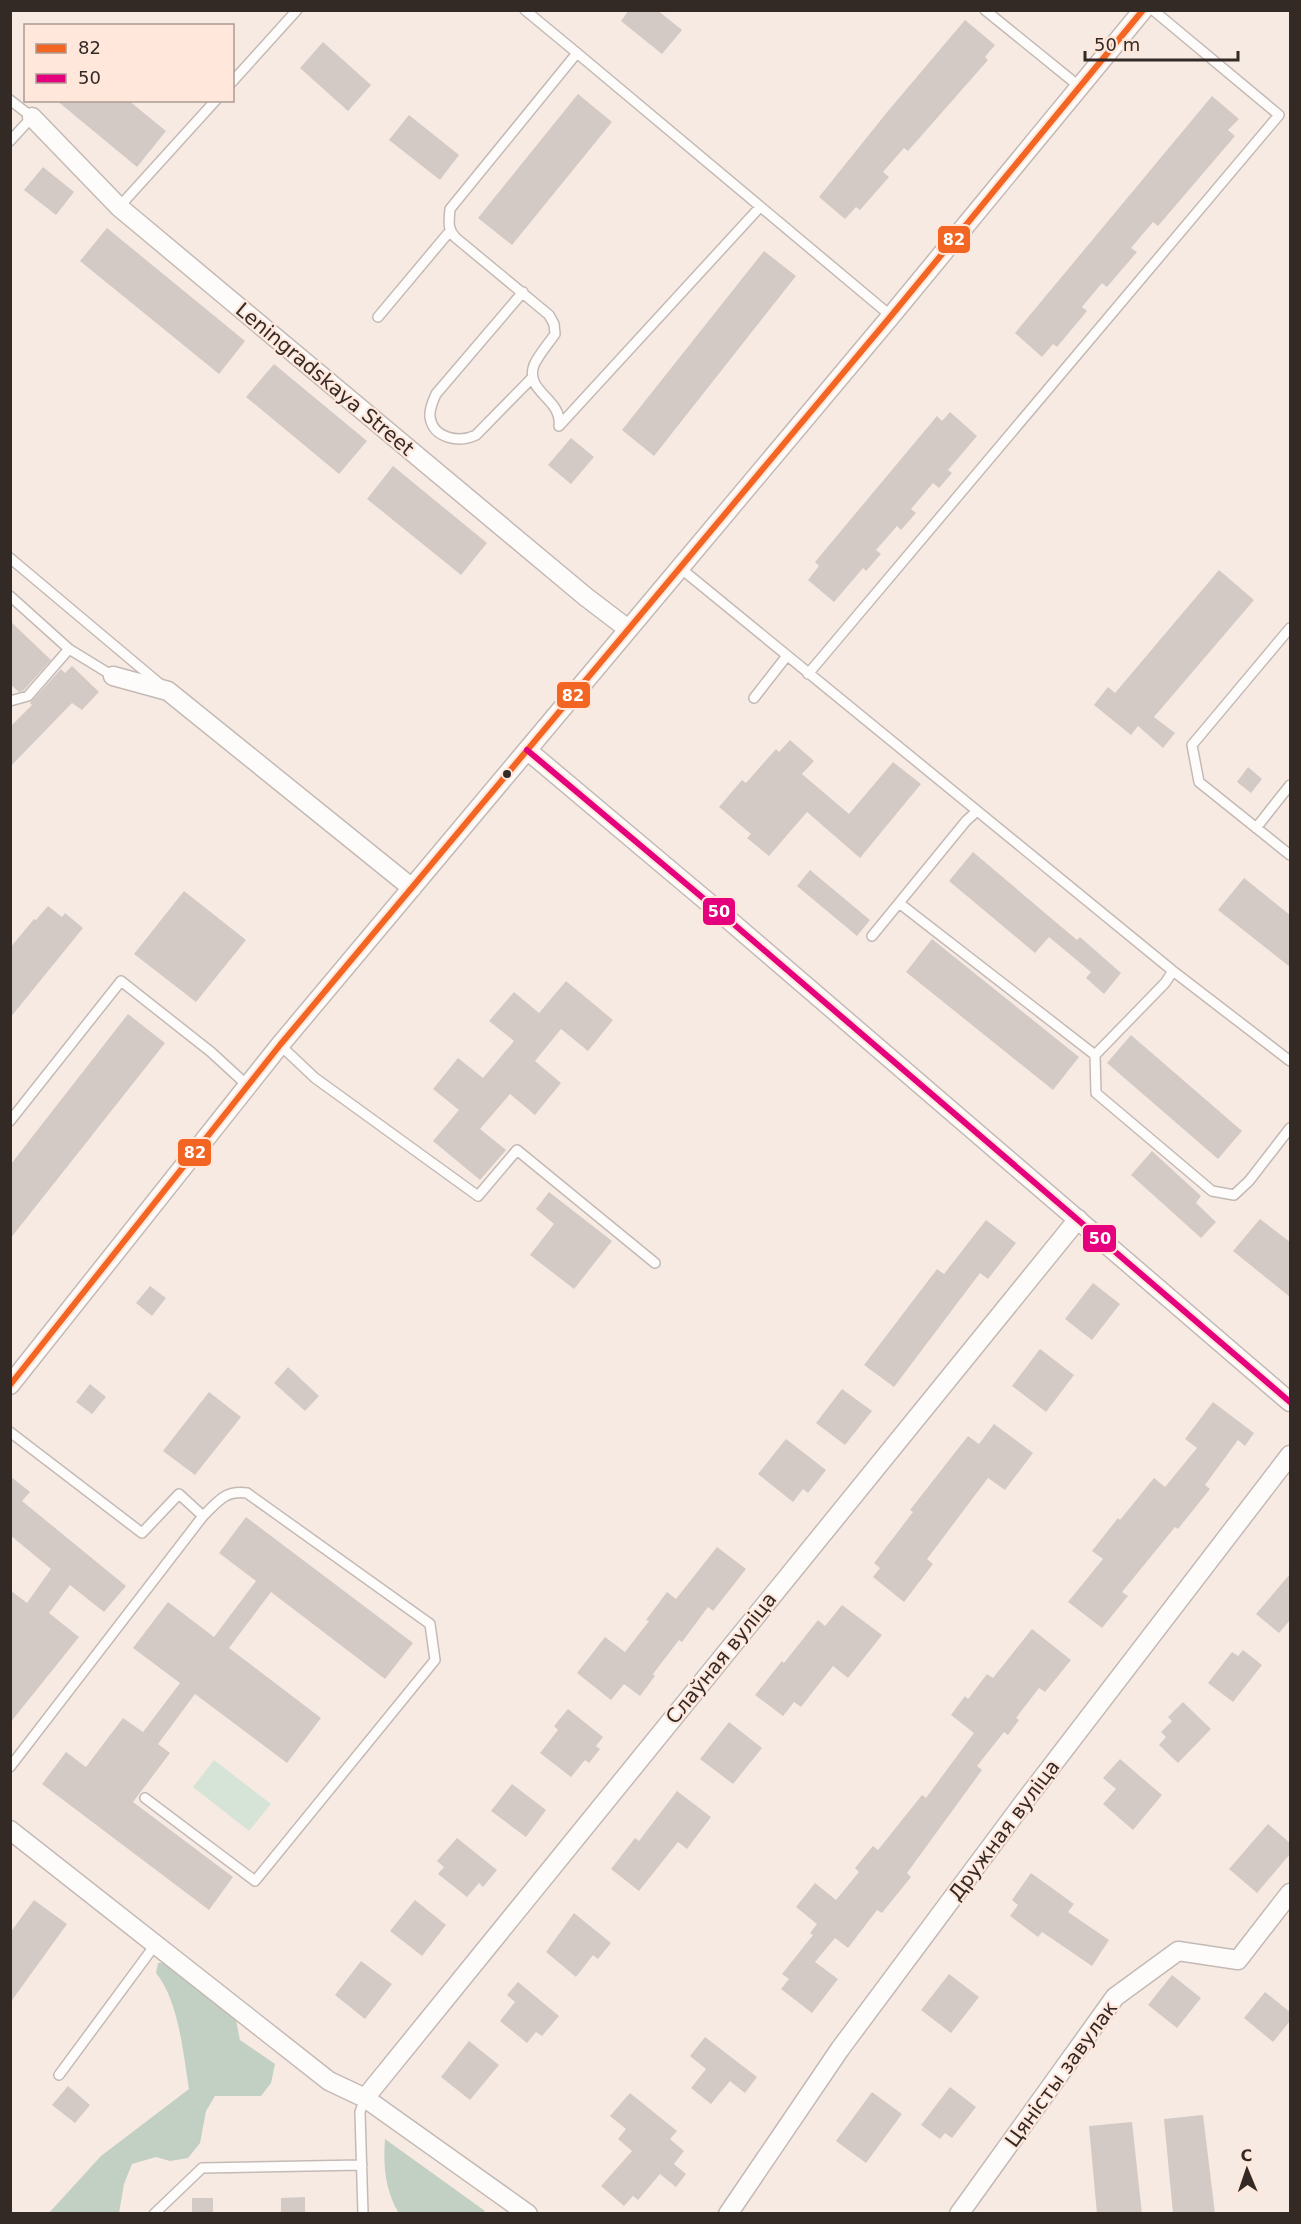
<svg xmlns="http://www.w3.org/2000/svg" width="1301" height="2224" viewBox="0 0 1301 2224" font-family="'DejaVu Sans',sans-serif">
	<rect width="100%" height="100%" fill="#f7eae3"/>
	<path fill="#d5e4d6" d="M214,1760l57,44 -22,27 -56,-44z"/>
	<path fill="#c1d0c2" d="M166,1962l69,53 5,25 35,24 -4,19 -10,13h-46l-9,15 -6,32 -12,15 -18,3 -14,-4 -24,7 -8,20 -5,29 -71,1 53,-58 88,-67c-6,-36 -10,-88 -33,-116l2,-10z
		M385,2139l100,72 -4,3 -83,-2c-13,-23 -15,-47 -13,-73z"/>
	<path fill="#d4cac5" d="M629,10h28l25,20 -20,24 -41,-33z
		M965,20l30,25 -10,12 3,3 -80,91 -4,-3 -21,24 6,5 -29,33 -4,-3 -11,12 -26,-22 69,-86z
		M323,42l48,43 -23,26 -48,-43z
		M578,94l34,28 -100,123 -34,-27z
		M1212,96l27,23 -11,11 7,6 -77,90 -5,-4 -22,26 6,4 -30,35 -5,-4 -20,24 5,4 -30,36 -4,-3 -11,13 -27,-24z
		M56,100h72l38,31 -29,36z
		M409,115l50,40 -19,25 -51,-40z
		M43,167l31,25 -18,23 -32,-25z
		M107,228l138,113 -26,33 -139,-113z
		M764,251l32,25 -142,180 -32,-26z
		M274,364l93,77 -28,33 -93,-77z
		M950,412l27,24 -29,34 4,3 -13,15 -6,-5 -22,26 5,4 -15,17 -4,-4 -21,24 5,4 -15,17 -3,-3 -29,34 -26,-22 11,-14 -4,-4 122,-146 5,5z
		M571,438l23,19 -23,27 -23,-19z
		M393,466l94,77 -26,32 -94,-76z
		M1219,570l35,30 -100,117 21,16 -12,15 -25,-22 -7,9 -37,-30 14,-18 7,6z
		M10,621l41,39 -27,30 -5,2 -9,-8z
		M72,666l27,26 -17,18 -10,-7 -62,64v-40l22,-22 -2,-2 31,-34 4,4z
		M790,740l24,21 -12,13 47,40 44,-52 28,22 -61,74 -53,-46 -38,44 -22,-18 4,-4 -32,-27 23,-27 4,3 30,-34 3,3z
		M1248,767l14,12 -11,14 -14,-11z
		M973,852l104,88 3,-3 41,36 -17,21 -18,-16 5,-6 -42,-35 -14,16 -86,-72z
		M810,870l60,50 -13,16 -60,-50z
		M1244,878l46,37v52l-72,-57z
		M184,891l62,49 -50,62 -62,-48z
		M48,906l14,11 3,-4 18,15 -73,90v-70l24,-29 2,1z
		M932,939l147,118 -26,33 -147,-118z
		M566,981l47,39 -25,31 -27,-22 -26,32 26,22 -26,32 -25,-21 -30,35 26,21 -26,30 -47,-39 26,-31 -26,-21 25,-31 25,20 31,-37 -25,-20 25,-29 25,21z
		M128,1014l37,29 -155,196 1,-75z
		M1131,1035l111,96 -24,28 -111,-96z
		M1152,1151l49,45 -5,7 20,19 -15,16 -70,-63z
		M549,1192l63,49 -38,48 -44,-34 24,-31 -18,-15z
		M1260,1219l30,23v55l-57,-46z
		M986,1220l30,23 -28,36 -8,-6 -86,114 -30,-22 73,-96 7,5z
		M1093,1283l27,21 -28,36 -27,-21z
		M150,1286l16,12 -14,18 -16,-13z
		M1040,1349l34,26 -28,37 -34,-26z
		M288,1367l31,29 -14,15 -31,-28z
		M90,1384l16,13 -14,17 -16,-12z
		M842,1389l30,22 -27,34 -29,-22z
		M209,1392l32,25 -46,58 -32,-24z
		M1213,1402l41,31 -9,13 -7,-6 -33,45 5,4 -32,40 -3,-2 -53,65 6,4 -26,32 -34,-26 35,-43 -11,-8 26,-33 2,2 34,-42 11,9 32,-39 -12,-9z
		M994,1424l39,29 -28,37 -17,-12 -61,81 6,5 -29,38 -31,-25 7,-9 -6,-5 39,-51 -3,-2 58,-74 11,8z
		M786,1439l40,31 -18,23 -5,-4 -10,13 -35,-28z
		M10,1476l20,16 -8,9 104,85 -22,26 -34,-27 -21,28 30,24 -69,86v-133l17,13 24,-34 -41,-34z
		M246,1517l167,126 -28,36 -114,-87 -42,56 92,70 -34,45 -92,-69 -37,50 12,9 -37,49 100,75 -24,33 -167,-126 24,-32 20,15 37,-49 20,14 37,-49 -47,-35 35,-46 46,35 42,-56 -37,-28z
		M717,1547l29,22 -33,42 -5,-4 -26,35 -3,-2 -26,34 2,2 -15,20 -16,-12 -13,16 -34,-27 28,-36 20,15 24,-31 -3,-1 21,-28 9,7z
		M1290,1574v46l-11,13 -23,-19z
		M842,1605l40,30 -34,43 -15,-12 -32,41 -7,-5 -11,14 -28,-21 27,-34 2,2 34,-43 7,6z
		M1032,1629l39,31 -26,32 -6,-4 -23,30 3,2 -11,15 -4,-3 -27,34 5,4 -75,103 4,4 -29,36 -5,-3 -29,38 -13,-10 -20,24 23,17 -26,34 -31,-24 8,-10 -7,-5 31,-39 -3,-2 7,-9 -21,-17 19,-24 21,17 23,-28 -4,-4 18,-22 5,4 44,-55 4,3 48,-65 -23,-18 14,-19 3,3 19,-25 6,4z
		M1243,1650l19,15 -29,37 -25,-19 24,-31 6,4z
		M1183,1702l28,27 -33,34 -19,-18 7,-8 -5,-5 11,-11 -4,-4z
		M568,1709l35,28 -7,9 4,3 -11,14 -4,-3 -14,17 -31,-24 18,-23 -4,-4z
		M729,1722l33,26 -29,36 -33,-25z
		M1120,1759l42,36 -29,35 -30,-26 13,-15 -13,-11z
		M512,1784l34,26 -20,27 -35,-26z
		M677,1791l34,26 -24,32 -9,-7 -39,49 -28,-22 24,-31 4,3z
		M1268,1824l22,19v11l-33,39 -28,-24z
		M457,1838l40,32 -14,17 -4,-4 -12,14 -29,-23 6,-7 -7,-6z
		M1031,1873l43,31 -6,8 41,28 -17,26 -50,-34 -4,5 -28,-21 8,-11 -6,-5z
		M34,1900l33,24 -57,79v-70z
		M415,1900l31,25 -24,31 -32,-25z
		M574,1913l37,30 -13,16 -5,-4 -17,22 -30,-25z
		M361,1961l31,23 -27,35 -30,-24z
		M949,1974l30,23 -28,36 -30,-23z
		M1172,1975l29,23 -24,30 -29,-23z
		M518,1982l41,34 -17,20 -6,-4 -9,11 -27,-22 15,-19 -8,-7z
		M1265,1992l25,20v9l-17,21 -29,-24z
		M705,2037l52,40 -12,16 -15,-12 -19,23 -20,-16 15,-19 -16,-13z
		M469,2041l30,24 -29,35 -29,-23z
		M68,2086l22,19 -15,18 -23,-18z
		M950,2087l26,20 -24,31 -7,-5 -5,6 -19,-14z
		M872,2092l30,22 -36,49 -30,-22z
		M630,2093l47,38 -7,8 14,12 -10,13 12,10 -10,13 -16,-13 -22,26 -5,-4 -9,10 -23,-20 31,-35 -14,-12 8,-10 -16,-13z
		M1203,2115l12,99h-42l-9,-95z
		M1132,2122l10,92h-45l-8,-88z
		M305,2197v17h-24v-16z
		M192,2198h21v16h-21z"/>
	<g fill="none" stroke-linecap="round" stroke-linejoin="round">
		<defs>
			<path id="service" d="M525,10l52,43
				M985,10l95,77
				M232,82l65,-72
				M10,100l22,17 -22,24
				M119,207l97,-107
				M523,292l-87,102c-3,7 -7,15 -6,23 3,22 30,26 46,18l57,-58
				M378,317l72,-86
				M559,426c4,-27 -35,-34 -25,-61 5,-11 15,-22 21,-31l-1,-10 -5,-9 -93,-77c-9,-9 -7,-16 -6,-29l127,-156 314,263
				M559,426l201,-219
				M10,558l150,126
				M679,567l494,404 117,90
				M10,596l59,53 -41,47 -18,5
				M1290,628l-98,117 7,37 91,73
				M69,649l44,27
				M808,674l471,-559 -126,-105
				M754,698l32,-41
				M977,811l-11,10 -67,82 196,152 70,-72 8,-12
				M1256,828l34,-43
				M872,936l27,-33
				M280,1045l35,33 163,118 39,-46 138,113
				M1095,1055l1,38 116,98 22,4 15,-14 41,-53
				M10,1121l111,-140 90,71 37,34
				M10,1432l132,101 37,-39 24,22c15,-14 21,-26 44,-23l183,131 5,36 -180,221 -110,-83
				M10,1767l193,-251
				M59,2075l96,-130
				M154,2214l48,-46 160,-3
				M363,2214l-3,-102 5,-14"/>
			<path id="minor" d="M32,117l87,90 467,390 42,32
				M113,676l55,15 244,197
				M527,750l195,164 568,488
				M10,1385l270,-340 611,-729 252,-306
				M10,1830l319,251 36,17 163,116
				M365,2098l713,-879
				M728,2214l112,-165 184,-247 266,-347
				M959,2214l156,-217 63,-46 60,9 52,-67"/>
		</defs>
		<use href="#service" stroke="#c4bab5" stroke-width="12"/>
		<use href="#minor" stroke="#c4bab5" stroke-width="21"/>
		<use href="#service" stroke="#fefcfb" stroke-width="9"/>
		<use href="#minor" stroke="#fefcfb" stroke-width="18"/>
		<defs>
			<path id="bus-1" d="M10,1385l270,-340 611,-729 252,-306"/>
			<path id="bus-2" d="M527,750l195,164 568,488"/>
		</defs>
		<use href="#bus-1" stroke="#ffe7db" stroke-width="10"/>
		<use href="#bus-2" stroke="#ffe7db" stroke-width="10"/>
		<use href="#bus-1" stroke="#f26522" stroke-width="6"/>
		<use href="#bus-2" stroke="#e5007d" stroke-width="6"/>
	</g>
	<circle fill="#332a26" stroke="#ffe7db" stroke-width="2" cx="507" cy="774" r="5"/>
	<g text-anchor="middle" stroke-width="4.5" stroke-linejoin="round" paint-order="stroke">
		<g font-size="20" fill="#332a26" stroke="#ffe7db">
			<text transform="translate(325 379) rotate(40)" y="7">Leningradskaya Street</text>
			<text transform="translate(721 1658) rotate(-51)" y="7">Слаўная вуліца</text>
			<text transform="translate(1004 1830) rotate(-53)" y="7">Дружная вуліца</text>
			<text transform="translate(1061 2074) rotate(-54)" y="7">Цяністы завулак</text>
		</g>
	</g>
	<g stroke="#ffe7db" stroke-width="2">
		<rect x="937" y="225" width="34" height="29" rx="6" fill="#f26522"/>
		<rect x="556" y="681" width="35" height="28" rx="6" fill="#f26522"/>
		<rect x="702" y="897" width="34" height="29" rx="6" fill="#e5007d"/>
		<rect x="177" y="1138" width="35" height="29" rx="6" fill="#f26522"/>
		<rect x="1082" y="1224" width="35" height="29" rx="6" fill="#e5007d"/>
	</g>
	<g font-size="16" text-anchor="middle" font-weight="bold" fill="#fff">
		<text x="954" y="245">82</text>
		<text x="573" y="701">82</text>
		<text x="719" y="917">50</text>
		<text x="195" y="1158">82</text>
		<text x="1100" y="1244">50</text>
	</g>
	<rect width="1301" height="2224" fill="none" stroke="#332a26" stroke-width="24"/>
	<rect x="24" y="24" width="210" height="78" fill="#ffe7db" stroke="#ad9b93" stroke-width="1.5"/>
	<rect x="36" y="44" width="30" height="9" fill="#f26522" stroke="#ad9b93" stroke-width="1.5"/>
	<text x="78" y="54" font-size="18" fill="#332a26">82</text>
	<rect x="36" y="74" width="30" height="9" fill="#e5007d" stroke="#ad9b93" stroke-width="1.5"/>
	<text x="78" y="84" font-size="18" fill="#332a26">50</text>
	<g transform="translate(1247 2170) rotate(358)" stroke="#ffe7db" stroke-width="4.5" paint-order="stroke">
	<path d="M0-4.5L10 22L0 15L-10 22Z" fill="#332a26"/>
	<text y="-9" font-size="16" font-weight="bold" text-anchor="middle" fill="#332a26">С</text>
	</g>
	<path d="M1085 51v9h153v-9" fill="none" stroke="#332a26" stroke-width="3"/>
	<text x="1094" y="51" font-size="18" fill="#332a26" stroke="#ffe7db" stroke-width="4.5" paint-order="stroke">50 m</text>
</svg>
